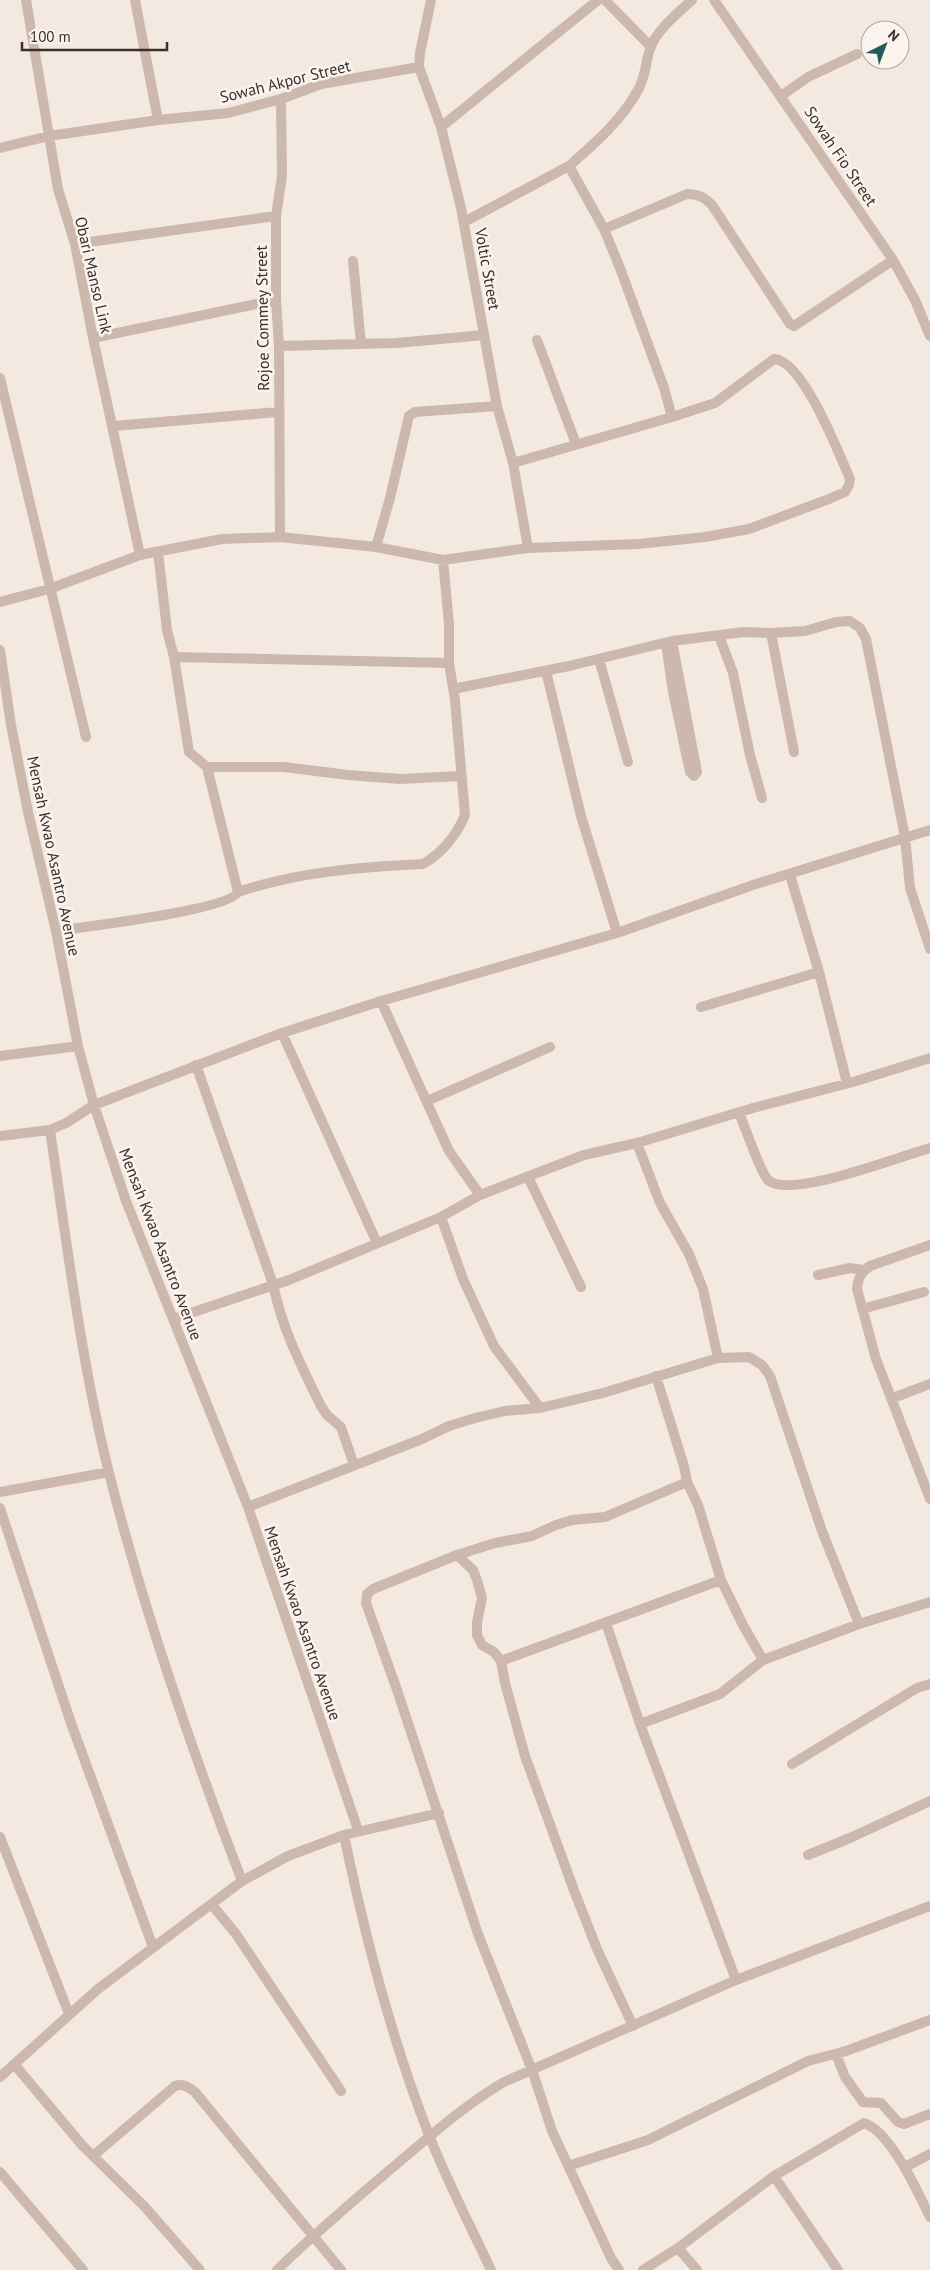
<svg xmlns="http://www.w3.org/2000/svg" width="930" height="2270" viewBox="0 0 930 2270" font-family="'PT Sans',sans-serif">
	<rect width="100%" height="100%" fill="#f4e9e1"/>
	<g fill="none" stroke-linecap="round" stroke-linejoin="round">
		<path stroke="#ccb8ac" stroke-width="10" d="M26,0l32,189 17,55 18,94 47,217
			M135,0l23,120
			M431,0l-11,53 -1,14 22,60 20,81 36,198 16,57 15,85
			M605,0l46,47
			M714,0l179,260 22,40 15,36
			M781,96l27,-19 49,-23
			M441,127l157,-127
			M0,148l49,-12 109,-16 70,-7 53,-14 40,-15 98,-17
			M569,166c26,-23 52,-45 69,-76 9,-17 7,-29 13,-44 8,-18 27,-33 41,-46
			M464,222l105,-56 35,63 16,39 44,120 8,29 -159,46
			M604,229l83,-35c11,0 17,3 25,11l78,119 4,2 99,-66
			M75,244l201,-28
			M353,261l8,83
			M93,338l183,-38
			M537,340l39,104
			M279,346l118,-3 87,-8
			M0,378l86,359
			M114,426l164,-14
			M280,537l-1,-191 -3,-46v-84l6,-40 -1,-77
			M376,547l14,-49 19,-82 6,-4 82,-6
			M158,552l9,78 7,27 275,6
			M0,602l49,-13 91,-34 82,-16 58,-2 96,10 67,13 85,-12 110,-4 67,-7 44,-8 80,-30 16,-7 4,-7 1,-6c-11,-25 -47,-119 -76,-120l-59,44 -43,14
			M771,633l23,119
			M719,636l14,37 17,82 12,43
			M666,643l7,49 17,80 4,4 3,-4 -25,-131
			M0,650l11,75 17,87 28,119 22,115 16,59 32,96 122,306 110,323
			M599,659l29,103
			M546,671l35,145 36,117
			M453,689l116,-23 103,-25 72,-9 27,1 34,-2 31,-9 14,-1 10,7 6,11 39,198 5,51 20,61
			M207,767h77l64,8 52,4 60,-3
			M790,875l29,97 28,111
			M238,892c59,-20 123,-25 185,-28 18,-10 34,-29 42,-49l-10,-115 -6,-37v-39l-6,-64
			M56,931c26,-4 174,-21 182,-39l-31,-125 -18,-15 -15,-95
			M381,1001l68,150 31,44
			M701,1007l118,-35
			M282,1033l95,210
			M0,1056l78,-10
			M196,1065l77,219c9,45 28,81 48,122l6,9 14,12 13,38
			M427,1101l123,-54
			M739,1113c6,13 21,59 29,67 22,20 132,-24 162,-32
			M50,1130c17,114 31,231 59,343 35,139 82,275 133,408
			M0,1136l50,-6 16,-7 28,-18 188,-72 99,-32 236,-68 136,-48 177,-55
			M637,1143l23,60 29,51 14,35 15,69
			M528,1177l53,110
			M441,1217l22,62 31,67 46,62
			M930,1245l-60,21c-9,6 -12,12 -13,23l19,70 54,140
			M818,1275l32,-7 13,2
			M862,1309l62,-17
			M173,1319l116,-39 152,-63 39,-22 104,-40 53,-12 116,-35 100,-26 77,-24
			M656,1376l28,90 3,16 11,23 23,75 22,45 20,35
			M893,1398l37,-14
			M0,1492l109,-20
			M248,1507l174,-68 27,-13 26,-8 30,-7 35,-3 63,-15 115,-35 31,-1 13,8 8,11 52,155 37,93
			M0,1508l71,215 82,224
			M457,1555l16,15 4,10 5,18 -5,24v13l5,10 12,7 7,9 4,22 20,73 50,137 22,56 36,77
			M606,1623l34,101 96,256
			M501,1661l220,-81
			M640,1724l80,-30 43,-34 96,-36 71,-22
			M792,1764l125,-76 13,-4
			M344,1835c21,102 47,203 85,300 18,46 41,90 62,135
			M0,1837l69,177
			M808,1855l42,-17 80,-37
			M212,1905l24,29 105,157
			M836,2054l9,23 18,25 18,1 17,19 6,2 26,-10
			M14,2064l68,81 63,62 55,63
			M0,2077l98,-88 144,-108 46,-25 56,-21 95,-22
			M93,2156l82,-70c9,-3 13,1 20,6l146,178
			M568,2166l80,-26 160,-79 38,-10 84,-31
			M905,2167l25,-13
			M0,2172l83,98
			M774,2176l64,94
			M678,2248l19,22
			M277,2270c37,-36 76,-69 115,-102 36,-30 71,-62 112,-86l232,-102 194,-74
			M619,2270l-8,-12 -59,-127 -20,-61 -54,-136 -82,-247 -30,-84 1,-9 6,-5 84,-34 38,-12 37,-7 24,-11 16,-5 33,-3 82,-35
			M643,2270l35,-22 96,-72 90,-53c26,8 54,69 66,94"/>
	</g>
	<g text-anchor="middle" stroke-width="5" stroke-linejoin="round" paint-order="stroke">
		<g font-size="16" fill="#3b2e2b" stroke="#fbf4ee">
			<text transform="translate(285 81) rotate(-14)" y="6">Sowah Akpor Street</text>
			<text transform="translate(841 156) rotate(56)" y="6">Sowah Fio Street</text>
			<text transform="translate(488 269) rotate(80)" y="6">Voltic Street</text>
			<text transform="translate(94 275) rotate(77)" y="6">Obari Manso Link</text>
			<text transform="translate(262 318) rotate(-91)" y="6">Rojoe Commey Street</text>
			<text transform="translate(54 856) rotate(78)" y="6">Mensah Kwao Asantro Avenue</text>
			<text transform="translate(161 1244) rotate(69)" y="6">Mensah Kwao Asantro Avenue</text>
			<text transform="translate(303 1623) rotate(71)" y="6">Mensah Kwao Asantro Avenue</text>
		</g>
	</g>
	<g transform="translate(885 45) rotate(42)"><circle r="24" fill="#fbf4ee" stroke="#aea5a0"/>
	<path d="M0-4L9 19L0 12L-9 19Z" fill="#205d5a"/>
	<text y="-8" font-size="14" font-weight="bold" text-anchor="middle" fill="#3b2e2b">N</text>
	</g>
	<path d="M22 42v8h145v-8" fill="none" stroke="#3b2e2b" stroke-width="2.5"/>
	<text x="30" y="42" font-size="15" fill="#3b2e2b" stroke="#fbf4ee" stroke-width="4" paint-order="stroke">100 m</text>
</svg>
